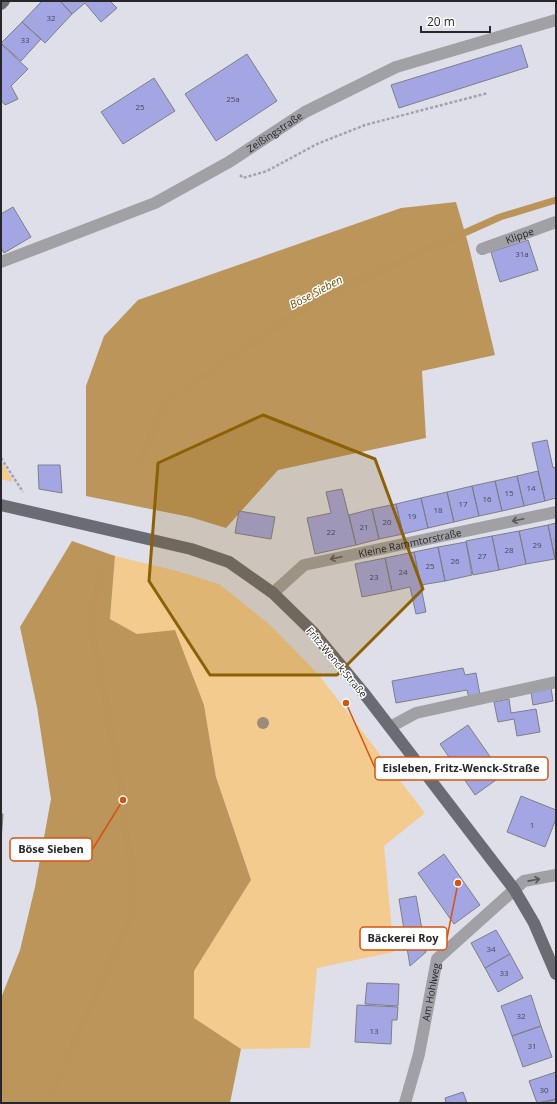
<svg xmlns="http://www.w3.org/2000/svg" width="557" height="1104" viewBox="0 0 557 1104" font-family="'Open Sans',sans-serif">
	<rect width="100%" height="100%" fill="#dedfe9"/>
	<path fill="#f3cb8f" d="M1,461l11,18v3l-11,-3z
		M115,556l62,15 42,13 50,40 49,50 107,139 -41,33 10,106 -77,16 -7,80 -69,1 -47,-31v-47l57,-91 -35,-103 -12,-72 -67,-71 -27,-15z"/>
	<path fill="#bc955b" d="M456,202l12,41 27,112 -73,16 4,67 -148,32 -52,58 -36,-11 -104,-21v-110l18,-50 34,-36 263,-92z
		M72,541l43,15 -5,63 27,15 38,-4 29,75 12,72 35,103 -57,91v47l47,31 -11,54h-229v-105l19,-48 15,-63 16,-88 -14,-92 -17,-80z"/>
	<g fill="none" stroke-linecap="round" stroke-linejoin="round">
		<path stroke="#ba9459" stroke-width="7" d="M137,468l30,-67 140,-95 70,-34 123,-55 56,-17
			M47,1103l88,-195 -12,-108 -33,-184 12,-44"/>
	</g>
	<path fill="#a4a6e4" stroke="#7e7e87" d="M42,1h18l12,13 -27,29 -23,-21z
		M60,1h50l7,7 -16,14 -16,-19 -13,11z
		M22,22l19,17 -20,22 -20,-18z
		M1,44l27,25 -17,17 7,13 -13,6 -4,-5z
		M521,45l7,22 -129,41 -8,-23z
		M247,54l30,47 -61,40 -31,-47z
		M154,78l21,33 -52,33 -22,-32z
		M13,207l18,30 -27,16 -3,-5v-34z
		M528,240l10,30 -38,12 -9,-30z
		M547,440l6,28 3,-1v31l-11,3 -13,-58z
		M38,465h22l2,28 -23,-4z
		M538,471l7,30 -21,5 -7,-30z
		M517,476l7,30 -22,5 -7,-30z
		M495,481l7,30 -23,5 -7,-30z
		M472,486l7,30 -25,6 -7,-30z
		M342,489l14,56 -41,9 -8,-36 24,-5 -5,-21z
		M447,492l7,30 -26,6 -7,-30z
		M421,498l7,30 -25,6 -7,-30z
		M396,504l7,30 -24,5 -7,-30z
		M372,509l7,30 -23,6 -7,-30z
		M239,511l36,6 -4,22 -36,-6z
		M556,523v35l-1,1 -7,-34z
		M548,525l7,34 -29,5 -7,-33z
		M519,531l7,33 -27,6 -7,-34z
		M492,536l7,34 -26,5 -7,-34z
		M466,542l6,33 -27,6 -7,-34z
		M438,547l7,34 -24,4 -7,-33z
		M414,552l12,60 -10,2 -6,-27 -18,4 -7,-33z
		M385,558l7,33 -30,6 -7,-33z
		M463,668l2,7 11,-2 4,22 -11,3 -2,-8 -71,13 -4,-22z
		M551,688l2,13 -20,4 -2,-13z
		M509,699l2,14 25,-4 4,23 -23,4 -3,-17 -16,3 -4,-20z
		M468,725l35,50 -28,20 -35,-51z
		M521,796l35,14v9l-11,28 -38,-15z
		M1,814h2l-2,27z
		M444,854l36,51 -26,19 -36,-51z
		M416,896l10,56 -16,14 -11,-67z
		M496,930l14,24 -25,14 -14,-25z
		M510,954l13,24 -25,14 -13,-24z
		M367,983l32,1 -1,22 -33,-2z
		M531,995l10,31 -29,10 -11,-30z
		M357,1005l41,2 -1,13h-5l-1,24 -36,-2z
		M541,1026l11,31 -29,10 -11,-31z
		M556,1072v27l-19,4 -8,-22z
		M463,1092l4,11h-21l-1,-5z
		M556,1099v4h-13z"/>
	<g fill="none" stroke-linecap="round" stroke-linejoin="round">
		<path stroke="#a2a3ab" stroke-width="2.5" stroke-dasharray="3 2" stroke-linecap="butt" d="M240,175l3,3 24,-7 50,-27 48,-19 123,-32
			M1,458l22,34"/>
		<g stroke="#a0a0a5" stroke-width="12">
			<path id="s1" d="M482,249l74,-27"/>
			<path id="s2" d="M1,262l154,-59 74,-41 76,-50 91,-45 160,-47"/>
			<path id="s3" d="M273,593l31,-28 252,-53"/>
			<path d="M390,727l26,-14 140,-31"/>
			<path id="s4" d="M405,1103l14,-49 18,-95 87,-78 32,-6"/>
		</g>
		<path stroke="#6b6b73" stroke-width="12" d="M1,4l3,-3
			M1,505l190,44 38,13 44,31 41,40 49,59 151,197 20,34 22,51"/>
	</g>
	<circle fill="#9b8c78" cx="263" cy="723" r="6"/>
	<defs><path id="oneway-shaft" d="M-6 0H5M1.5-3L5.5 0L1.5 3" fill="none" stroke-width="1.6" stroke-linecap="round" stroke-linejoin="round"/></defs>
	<g stroke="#57575c">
		<use href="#oneway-shaft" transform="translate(518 520) rotate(168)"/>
		<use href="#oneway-shaft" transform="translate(336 558) rotate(168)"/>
		<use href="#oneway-shaft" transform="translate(534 880) rotate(-11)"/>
	</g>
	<path fill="#8c6004" fill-opacity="0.2" stroke="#8c6004" stroke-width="3" stroke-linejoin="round" d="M263,415l112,44 48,130 -86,86h-127l-61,-94 9,-118z"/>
	<g text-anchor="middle" stroke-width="3" stroke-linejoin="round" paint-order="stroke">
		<g font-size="8" fill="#464759">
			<text x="51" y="21">32</text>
			<text x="25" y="43">33</text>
			<text x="233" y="102">25a</text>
			<text x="140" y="110">25</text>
			<text x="522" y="257">31a</text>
			<text x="531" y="491">14</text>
			<text x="509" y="496">15</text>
			<text x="487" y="502">16</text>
			<text x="463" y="507">17</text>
			<text x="438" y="513">18</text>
			<text x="412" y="519">19</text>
			<text x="387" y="525">20</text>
			<text x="364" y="530">21</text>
			<text x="331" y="535">22</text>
			<text x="537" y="548">29</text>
			<text x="509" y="553">28</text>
			<text x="482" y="559">27</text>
			<text x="455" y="564">26</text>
			<text x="430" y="569">25</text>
			<text x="403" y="575">24</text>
			<text x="374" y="580">23</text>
			<text x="532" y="828">1</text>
			<text x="491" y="952">34</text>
			<text x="504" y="976">33</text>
			<text x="521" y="1019">32</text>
			<text x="374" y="1034">13</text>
			<text x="532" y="1049">31</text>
			<text x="544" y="1093">30</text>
		</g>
		<g font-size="10" fill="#27272b" stroke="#fff">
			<text dy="4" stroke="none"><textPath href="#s2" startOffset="304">Zeißingstraße</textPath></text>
			<text dy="4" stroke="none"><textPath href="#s1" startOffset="40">Klippe</textPath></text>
			<text dy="4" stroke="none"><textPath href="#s3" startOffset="150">Kleine Rammtorstraße</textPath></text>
			<text transform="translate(337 662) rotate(50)" y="4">Fritz-Wenck-Straße</text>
			<text dy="4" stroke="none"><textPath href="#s4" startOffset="114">Am Hohlweg</textPath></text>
		</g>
		<g font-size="11" font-style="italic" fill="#744e00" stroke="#fff">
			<text transform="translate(316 292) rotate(-28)" y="4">Böse Sieben</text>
		</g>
	</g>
	<path fill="none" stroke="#d5540f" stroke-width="1.5" d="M346 703L375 768M123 800L92 850M458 883L447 938"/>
	<g fill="#d5540f" stroke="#fff" stroke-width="1.5">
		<circle cx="346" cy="703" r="4"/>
		<circle cx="123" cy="800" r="4"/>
		<circle cx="458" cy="883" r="4"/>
	</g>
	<g fill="#fff" stroke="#d5540f" stroke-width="1.5">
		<rect x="375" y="757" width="173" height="23" rx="4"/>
		<rect x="10" y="838" width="82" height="23" rx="4"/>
		<rect x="360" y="927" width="87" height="23" rx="4"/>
	</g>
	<g font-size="11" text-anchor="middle" font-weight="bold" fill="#27272b">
		<text x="461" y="772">Eisleben, Fritz-Wenck-Straße</text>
		<text x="51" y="853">Böse Sieben</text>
		<text x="403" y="942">Bäckerei Roy</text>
	</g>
	<rect width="557" height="1104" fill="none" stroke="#27272b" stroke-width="4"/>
	<path d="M421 26v6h69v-6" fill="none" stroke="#27272b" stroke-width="2"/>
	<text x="427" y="26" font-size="12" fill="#27272b" stroke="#ffffff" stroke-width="3" paint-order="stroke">20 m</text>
</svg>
